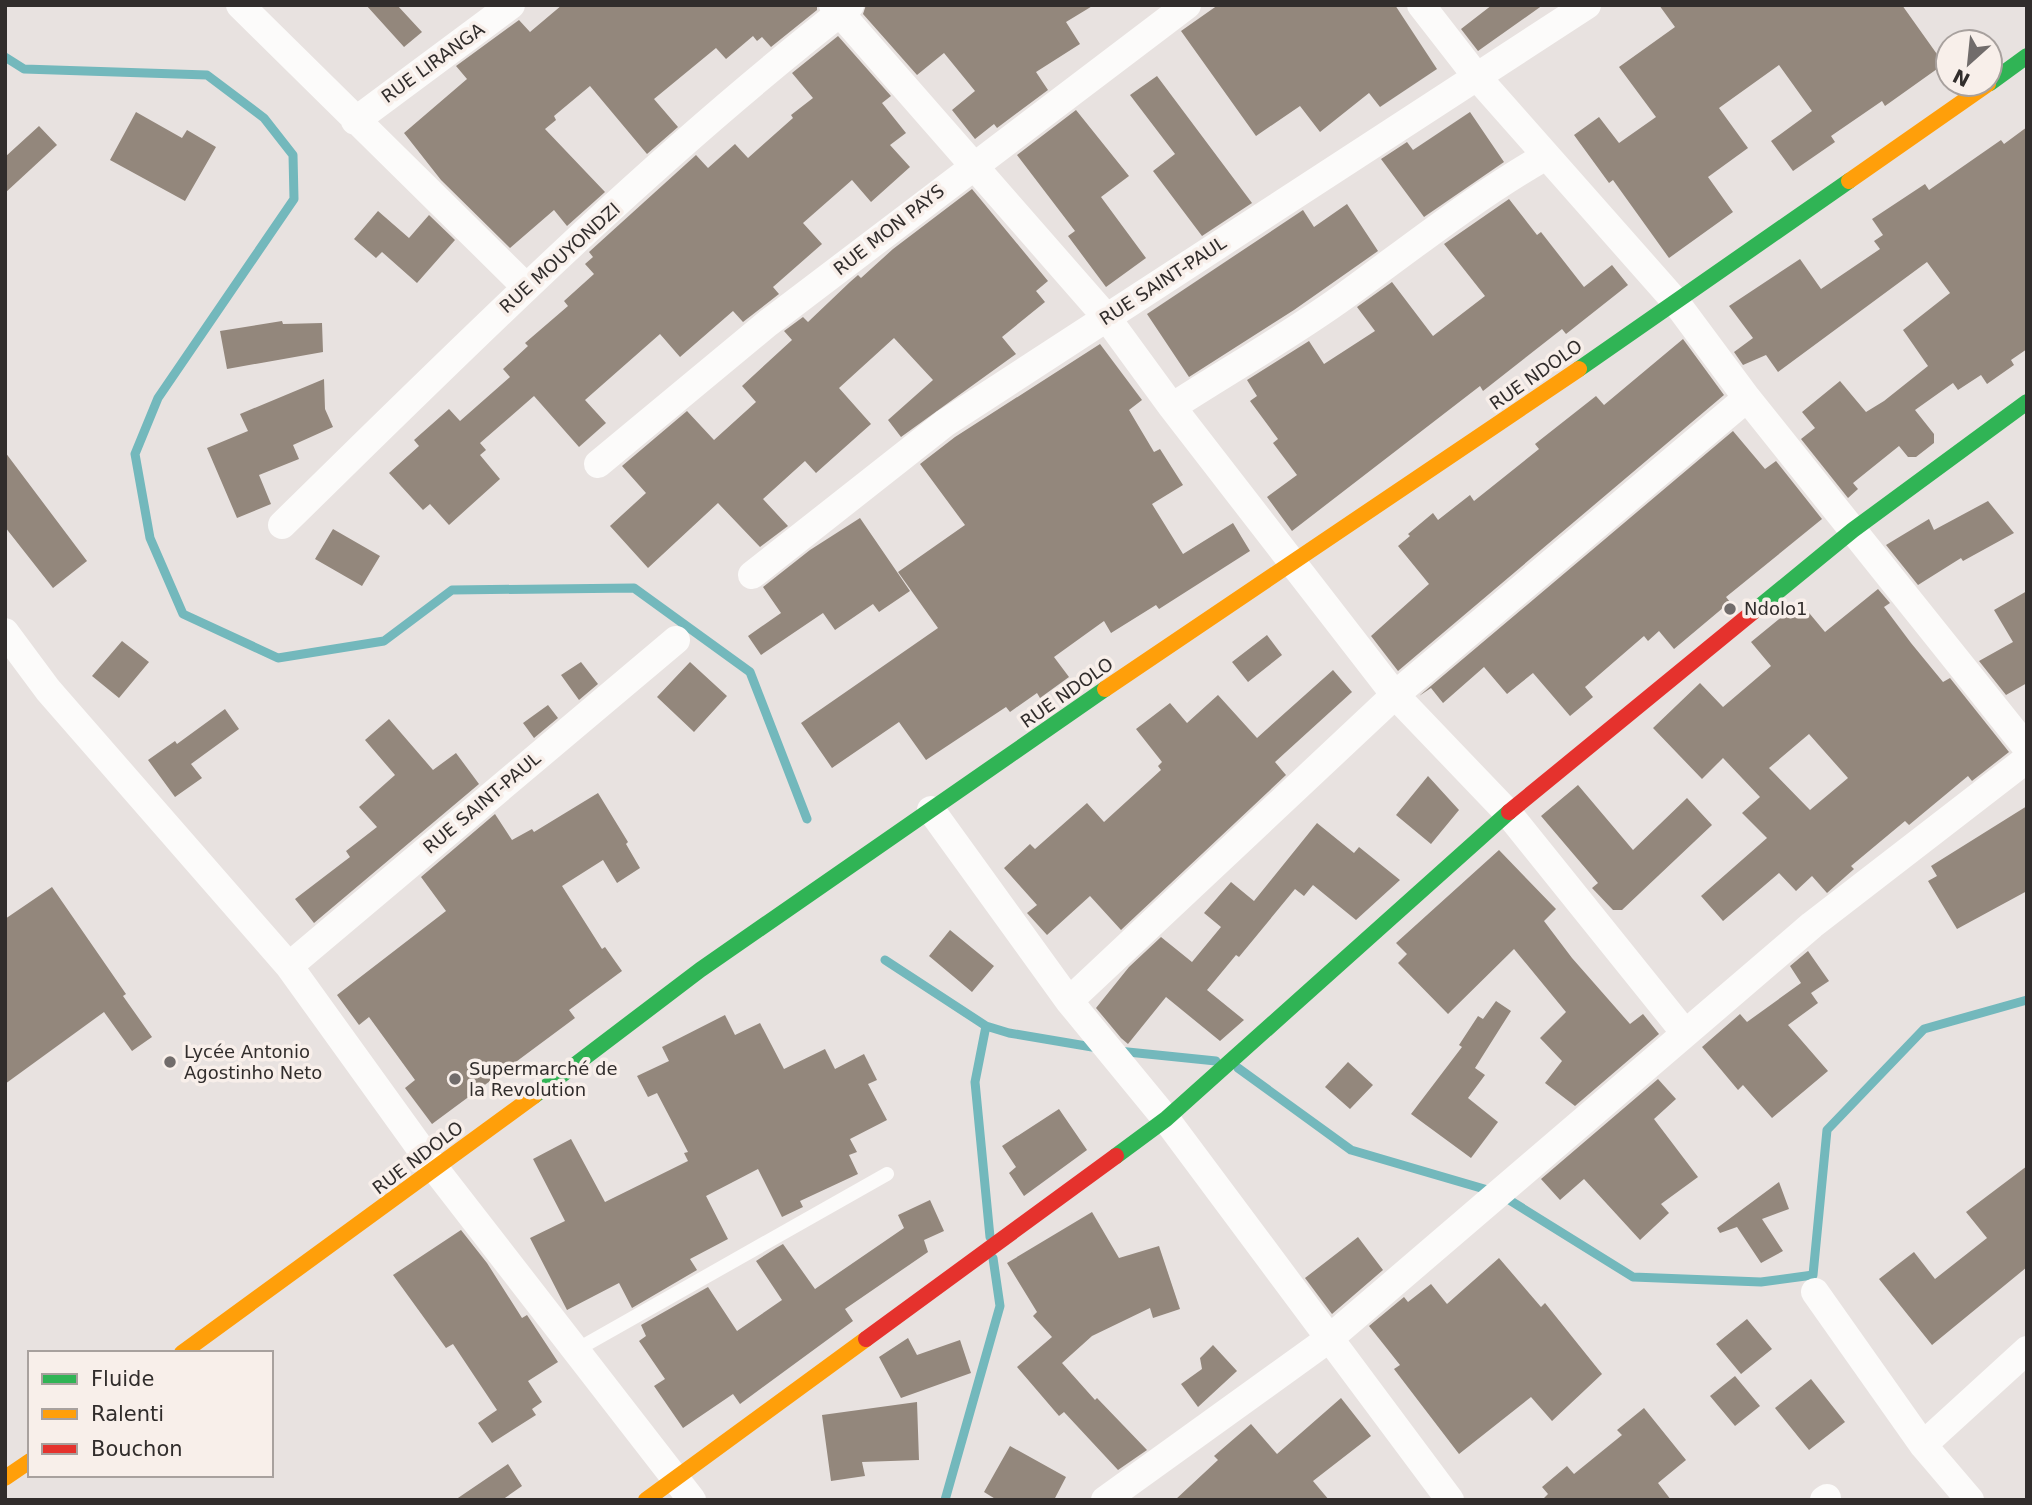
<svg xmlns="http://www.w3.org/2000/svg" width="2032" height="1505" viewBox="0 0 2032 1505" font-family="'DejaVu Sans',sans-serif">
	<rect width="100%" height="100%" fill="#e8e2e0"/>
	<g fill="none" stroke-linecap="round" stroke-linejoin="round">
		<path stroke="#73b8bc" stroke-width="9" d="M5,57l19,12 183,6 57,43 29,37 1,44 -136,199 -23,56 15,84 33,76 95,44 106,-17 68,-51 182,-2 116,84 57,147
			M885,960l101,66 23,7 89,15
			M986,1026l-11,56 15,155
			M1118,1051l98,10
			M1238,1068l113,82 147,43 135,84 128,5 52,-7 14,-145 97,-101 103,-29
			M945,1500l55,-194 -7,-48"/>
	</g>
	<path fill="#93877c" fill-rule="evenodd" d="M366,5h31l25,27 -18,15z
		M562,5h255v5l-46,37 -9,-10 -5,4 -4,-5 -27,23 -10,-11 -62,51 24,28 -31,27 -57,-68 -36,30 2,4 -11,9 60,63 -38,34 -13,-16 -44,38 -69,-68 -37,-47 63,-54 -11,-13 63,-46 11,12z
		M866,5h228l-28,17 14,22 -44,28 12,18 -51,38 -3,-4 -19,15 -23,-29 23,-19 -31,-38 -27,22 -54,-61z
		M1218,5h177l42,64 -57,38 -11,-14 -49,39 -20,-26 -44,30 -75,-105z
		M1492,5h51l-65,46 -17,-22z
		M1659,5h243l42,59 -59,42 -3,-5 -51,35 4,6 -42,29 -22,-30 41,-30 -33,-46 -60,43 29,40 -40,29 25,35 -64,46 -56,-78 -4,3 -35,-48 25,-18 20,26 37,-26 -37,-50 56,-40z
		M838,36l53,60 -9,7 24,30 -16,12 20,22 -39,35 -19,-22 -49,43 19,21 -49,43 6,7 -36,28 -10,-11 -53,46 -20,-23 -75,66 21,23 -27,24 -45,-51 -54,47 6,7 -6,5 20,24 -51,46 -19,-21 -7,6 -34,-37 30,-27 -5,-6 35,-31 11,12 50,-44 -7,-8 25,-23 -3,-3 43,-37 -4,-5 30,-27 -9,-10 8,-7 -4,-5 107,-97 12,13 27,-24 13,14 45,-40 -2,-3 22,-17 -21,-25z
		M1157,76l95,127 -50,33 -49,-65 22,-17 -45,-59z
		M1076,110l53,66 -28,21 45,61 -40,29 -38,-51 7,-5 -58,-76z
		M136,112l46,26 5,-8 29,17 -31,54 -75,-41z
		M1470,112l34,50 -80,55 -43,-58 26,-17 6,8z
		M39,126l18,19 -52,48v-36z
		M2027,127v222l-16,11 3,5 -27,19 -6,-9 -23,15 -5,-7 -38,27 19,24v9l-18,14h-8l-9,-11 -46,37 5,6 -10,9 -47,-59 14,-11 -13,-16 38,-31 26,31 18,-11 44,-35 -25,-36 47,-37 -23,-31 -149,110 -12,-17 -23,10 -9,-13 19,-14 -24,-32 71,-47 21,30 59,-40 -6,-8 9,-6 -11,-16 53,-35 4,6 72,-50 3,4z
		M972,189l76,92 -12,10 9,11 -43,35 14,17 -115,83 -13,-17 45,-40 -39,-42 -55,50 32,36 -55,49 -11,-12 -42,38 25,27 -28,21 -42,-44 -70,65 -38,-42 36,-33 -24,-27 65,-55 27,29 42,-38 -14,-16 50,-46 -8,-9 19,-14 5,5 42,-40 8,-7 3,3 32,-29z
		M1509,199l28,36 4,-3 43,55 28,-22 16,20 -62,49 -4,-5 -79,62 -3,-5 -188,145 -25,-34 30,-22 -24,-32 5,-4 -28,-38 7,-5 -10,-16 62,-39 15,23 51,-33 -18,-24 35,-25 41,54 52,-40 -41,-52z
		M1347,204l31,47 -84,59 -105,67 -42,-63 156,-104 11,17z
		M378,211l31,27 20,-23 26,25 -38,43 -35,-31 -6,6 -22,-19z
		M282,321l1,3 39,-1 1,29 -96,17 -7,-38z
		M1683,339l41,56 -326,276 -27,-35 58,-52 -31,-38 12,-10 -2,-2 25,-21 5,7 32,-25 4,6 65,-52 -4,-5 61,-48 8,9z
		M1100,344l42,56 -13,10 25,42 6,-3 23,36 -31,19 31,50 50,-31 17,28 -91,58 -3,-4 -45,28 -7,-12 -50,36 15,20 -29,21 -3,-5 -27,19 -4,-5 -80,53 -27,-38 -67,46 -31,-45 137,-95 -40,-56 67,-47 -45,-61 35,-27z
		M324,379l1,30 8,18 -40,18 6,14 -40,16 12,29 -34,14 -30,-70 41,-17 -8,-17z
		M1733,431l32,38 11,-8 46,58 -96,78 4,5 -56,47 -15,-18 -11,10 -4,-5 -59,51 8,10 -23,19 -37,-43 -26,21 -23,-27 -41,36 -12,-15 -12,8z
		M5,452l82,109 -34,27 -48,-61z
		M1988,501l26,32 -51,28 -2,-3 -43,27 -32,-40 43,-26 5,11z
		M860,518l50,73 -31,21 -6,-8 -38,26 -12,-17 -62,42 -13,-19 33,-23 -18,-26 47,-37z
		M333,529l47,27 -18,30 -47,-27z
		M1878,589l12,14 -6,4 27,36 32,39 7,-4 59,74 -37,29 -4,-5 -59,49 -4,-4 -54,45 3,3 -27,24 -15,-17 -16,15 -17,-18 -56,48 -22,-25 66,-58 -25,-25 18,-16 -37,-39 -21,21 -49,-51 47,-45 23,24 48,-41 -20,-24 49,-40 25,30zM1809,734l39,44 -38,32 -41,-42z
		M2027,591v92l-21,12 -27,-34 34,-19 -19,-32z
		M1267,635l15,20 -34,27 -16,-20z
		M122,641l27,21 -30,36 -27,-22z
		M581,662l17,22 -19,16 -18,-25z
		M690,662l37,34 -33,36 -37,-35z
		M1333,670l19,22 -77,70 11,13 -165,155 -31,-34 -43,39 -20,-22 10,-8 -33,-37 26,-24 5,5 52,-46 17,19 57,-52 -3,-4 4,-4 -26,-33 34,-26 17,20 31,-28 39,43z
		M548,705l10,13 -24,20 -11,-15z
		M225,709l14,20 -48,35 11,14 -27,19 -27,-37 27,-19 2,3z
		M389,719l44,51 23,-17 23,31 -165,139 -19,-24 55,-42 -4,-6 31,-24 -18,-20 36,-32 -30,-35z
		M1428,776l31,34 -28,34 -35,-29z
		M1578,785l55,65 54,-52 25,27 -90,85h-9l-21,-22 6,-5 -57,-67z
		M598,793l30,49 -2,2 14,24 -23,15 -14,-23 -41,26 40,63 3,-2 17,24 -53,39 6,8 -143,106 -27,-36 10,-8 -46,-63 -10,8 -22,-30 109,-84 -25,-34 74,-63 17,26 20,-11 2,3z
		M2027,806v85l-70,38 -29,-48 9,-5 -6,-10z
		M1317,823l37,30 5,-6 41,33 -44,40 -43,-35 -9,11 -9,-7 -56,68 -3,-2 -29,35 37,30 -24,21 -54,-44 -38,47 -7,-6 -25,-30 33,-41 32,-30 31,25 29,-35 -17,-14 27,-31 23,19z
		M1499,850l57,59 -12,12 28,37 58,66 13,-10 16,20 -84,72 -30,-23 17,-22 -22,-23 26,-26 -52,-63 -66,65 -50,-51 9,-9 -11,-11z
		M52,887l74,107 -3,2 29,41 -20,14 -28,-39 -99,72v-165z
		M950,930l44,36 -22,26 -43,-36z
		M1808,951l21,30 -18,12 7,10 -30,22 40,46 -56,47 -29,-33 -5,5 -36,-43 38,-33 7,8 54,-39 -11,-17z
		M1496,1001l15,10 -36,57 10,7 -17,23 30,24 -27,36 -60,-44 51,-67 -3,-2 19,-29 5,3z
		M725,1015l10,20 25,-12 24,46 41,-20 10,20 29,-15 13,26 -9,4 19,36 -37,19 7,13 -8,3 9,19 -58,27 3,6 -21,10 -24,-48 -52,27 22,43 -38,20 7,11 -65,38 -13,-25 -52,27 -37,-72 35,-17 -32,-62 38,-20 34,63 83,-41 -4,-8 4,-1 -31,-59 -9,4 -11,-21 32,-15 -7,-14z
		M1348,1062l25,23 -23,24 -25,-22z
		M1658,1079l18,20 -22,20 44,58 -37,27 8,9 -29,27 -56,-61 -24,21 -19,-21z
		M1059,1109l28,41 -63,46 -15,-23 7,-6 -14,-21z
		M2027,1166v101l-95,78 -53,-66 35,-27 21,27 52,-41 -21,-26z
		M1779,1182l10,27 -27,10 21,32 -22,12 -24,-36 -17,6 -3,-5z
		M930,1200l14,31 -20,9 4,12 -83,57 8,12 -113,83 -7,-10 -50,34 -29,-42 11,-7 -26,-38 7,-5 -5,-11 67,-38 29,44 45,-31 -26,-39 20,-13 7,-4 32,45 89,-61 -6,-13z
		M1092,1212l27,46 40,-12 21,63 -27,9 -3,-10 -58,28 -30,27 33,37 2,-2 50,52 -29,20 -54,-58 -5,4 -42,-49 35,-30 -19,-21 4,-4 -30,-49z
		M461,1230l26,33 35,55 5,-3 31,47 -30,19 14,21 -10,7 4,6 -44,28 -14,-20 19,-13 -44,-66 -7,4 -53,-73z
		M1358,1237l25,33 -51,44 -27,-36z
		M1499,1258l42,49 4,-4 57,71 -50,47 -21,-24 -72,57 -65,-85 6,-4 -31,-39 35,-29 4,5 23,-18 16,20z
		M1747,1319l25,30 -31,25 -25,-30z
		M908,1338l9,17 43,-15 11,33 -70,25 -22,-41z
		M1213,1345l24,26 -39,36 -17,-23 21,-15 -2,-11z
		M1735,1376l25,30 -25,20 -25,-30z
		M1811,1379l34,43 -36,28 -34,-42z
		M1341,1398l30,38 -58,45 16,19h-154l43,-40 -4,-4 37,-32 26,30z
		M917,1402l2,58 -57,2 3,14 -34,5 -9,-66z
		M1644,1408l42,52 -28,23 13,17h-129l6,-6 -6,-7 25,-21 7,8 48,-39 -5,-5z
		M1010,1446l56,31 -12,23h-57l-13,-8z
		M508,1464l14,22 -20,14h-47z"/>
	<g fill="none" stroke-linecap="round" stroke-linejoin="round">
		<path stroke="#fcfbfa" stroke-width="14" d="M578,1349l309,-175"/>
		<path stroke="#fcfbfa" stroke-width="28" d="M240,5l286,282
			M833,5l274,313 65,89 223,288 113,118 177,220
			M1421,5l56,72 198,224 72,97 280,350
			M355,121l156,-116
			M1172,407c57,-37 119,-72 174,-112 66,-48 130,-99 200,-139
			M598,464l170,-141 419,-318
			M282,525c183,-179 365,-362 568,-520
			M752,575l193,-152 642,-418
			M5,632l43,58 241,276 147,204 256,330
			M931,810l138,191 97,118 284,381
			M289,966l387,-326
			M1069,1001l326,-306 352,-297
			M1815,1292l108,153 47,55
			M1923,1445l104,-95
			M1105,1500l225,-162 482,-413 215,-166
			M1824,1500l3,-2"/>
		<path stroke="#30b455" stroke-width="16" d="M1990,83l37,-27
			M1579,369l270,-188
			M1753,612l100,-82 174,-128
			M534,1096l166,-126 405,-281
			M1116,1156l50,-37 343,-307"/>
		<path stroke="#ff9f0a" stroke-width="16" d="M1849,181l139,-97
			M1105,689l474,-320
			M182,1353l352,-257
			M5,1478l25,-17
			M646,1500l220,-161"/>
		<path stroke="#e5322d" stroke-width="16" d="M1509,812l244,-200
			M866,1339l250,-183"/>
	</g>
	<g fill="#716c6b" stroke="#f8efea" stroke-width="2.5">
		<circle cx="1730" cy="609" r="7"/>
		<circle cx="170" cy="1062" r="7"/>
		<circle cx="455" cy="1079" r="7"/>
	</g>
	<g text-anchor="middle" stroke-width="7" stroke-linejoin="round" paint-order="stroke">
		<g font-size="18" fill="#312d2c" stroke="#f8efea">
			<text transform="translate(433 63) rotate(-36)" y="6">RUE LIRANGA</text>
			<text transform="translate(889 230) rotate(-38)" y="6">RUE MON PAYS</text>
			<text transform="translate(560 258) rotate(-42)" y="6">RUE MOUYONDZI</text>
			<text transform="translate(1163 281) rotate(-33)" y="6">RUE SAINT-PAUL</text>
			<text transform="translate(1536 375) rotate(-35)" y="6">RUE NDOLO</text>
			<text transform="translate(1067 693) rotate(-35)" y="6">RUE NDOLO</text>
			<text transform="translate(482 803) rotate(-40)" y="6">RUE SAINT-PAUL</text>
			<text transform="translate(418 1158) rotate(-37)" y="6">RUE NDOLO</text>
		</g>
		<g font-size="18" fill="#312d2c" stroke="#f8efea" text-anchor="start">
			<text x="1744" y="615">Ndolo1</text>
			<text x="184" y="1058">Lycée Antonio<tspan x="184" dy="21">Agostinho Neto</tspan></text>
			<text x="469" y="1075">Supermarché de<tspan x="469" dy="21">la Revolution</tspan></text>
		</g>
	</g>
	<rect width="2032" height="1505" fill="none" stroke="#312d2c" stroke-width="14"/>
	<rect x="28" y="1351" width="245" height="126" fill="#f8efea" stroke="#a8a19e" stroke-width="2"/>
	<rect x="42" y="1374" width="35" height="10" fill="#30b455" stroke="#a8a19e" stroke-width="2"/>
	<text x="91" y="1386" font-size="21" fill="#312d2c">Fluide</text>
	<rect x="42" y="1409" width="35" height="10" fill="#ff9f0a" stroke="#a8a19e" stroke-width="2"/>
	<text x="91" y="1421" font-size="21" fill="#312d2c">Ralenti</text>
	<rect x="42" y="1444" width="35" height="10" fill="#e5322d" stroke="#a8a19e" stroke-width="2"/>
	<text x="91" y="1456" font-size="21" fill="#312d2c">Bouchon</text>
	<g transform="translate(1969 63) rotate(207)"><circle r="33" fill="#f8efea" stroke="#a8a19e" stroke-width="2"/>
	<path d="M0-5L12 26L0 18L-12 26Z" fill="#716c6b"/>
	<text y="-10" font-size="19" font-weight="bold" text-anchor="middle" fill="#312d2c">N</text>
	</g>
</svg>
